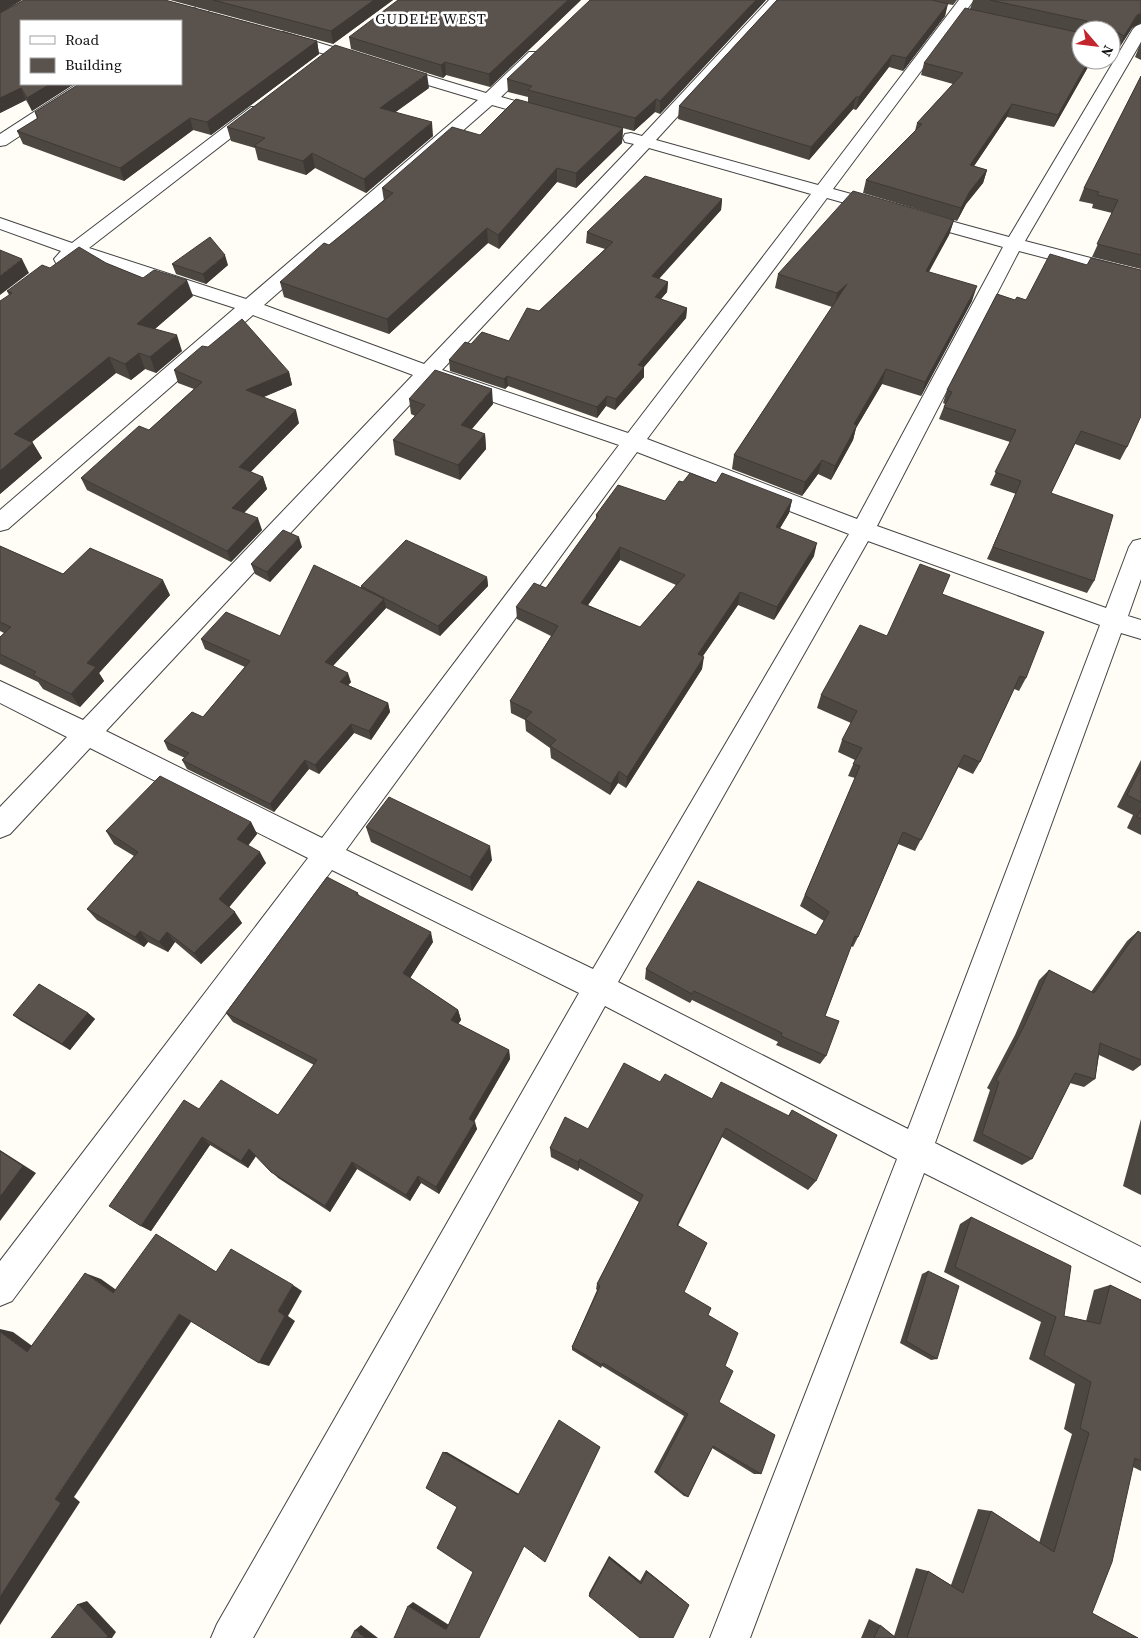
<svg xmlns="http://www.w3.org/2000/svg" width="1141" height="1638" viewBox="0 0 1141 1638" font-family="'Source Serif 4',serif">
	<rect width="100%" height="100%" fill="#fffdf5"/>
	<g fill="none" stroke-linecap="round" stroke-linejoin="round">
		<defs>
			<path id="minor" d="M207,0h17l-38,26 -5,1v-6h-6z
				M769,0h15l-128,140 162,45 141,-185h15l-141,189 176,48 124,-208 3,-3 5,-2v18l-116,199 116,30v12l-122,-32 -142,275 229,82 23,-61 4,-6 8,-2v40l-13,37 13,4v19l-20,-6 -186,510 206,104v35l-217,-109 -174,465h-40l187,-479 -292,-153 -352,632h-42l6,-14 362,-631 -247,-123 -320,431 -12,5v-45l308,-403 -218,-110 -80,86 -10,4v-31l67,-70 -67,-34v-22l83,39 330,-345 -160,-60 -245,214 -8,2v-21l235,-202 -158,-51c-7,6 -11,8 -21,6l-2,-4 7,-8 -61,-22v-11l72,25 179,-136h12l2,3 -2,3 -174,135 157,51 232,-199 -200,-60 -3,-3 3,-3 5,-2 203,61 43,-41h12l2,3 -2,3 -40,39 51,14 2,4 -2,4 -6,1 -54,-15 -228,200 160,59 210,-220 -9,-2 -2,-4 2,-4 6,-1 11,3zM649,148l162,46 -183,239 -186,-63zM827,198l176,49 -146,272 -210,-80zM432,381l187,64 -297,393 -216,-107zM637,452l212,82 -256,435 -247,-119zM868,541l232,84 -192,504 -290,-147z
				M77,84h19l-2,3 -88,58 -6,1v-12z"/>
		</defs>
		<use href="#minor" stroke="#444" stroke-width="2"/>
		<use href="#minor" fill="#fff" fill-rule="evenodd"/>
	</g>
	<path fill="#4d4742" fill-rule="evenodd" d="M0,0h22l-17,10 19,-10h141l152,41 2,13 -108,81 -18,-5 -69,51 -101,-37 -6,-13 20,-12 -2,-7 44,-28h102v-63h-160v63h53l-42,27 -6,-11 -26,13z
		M170,0h223l-60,44z
		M581,0l-91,87 -44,-12 -3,3 -92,-29 -2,-12z
		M766,0l-106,114 -5,-2 -21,19 -102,-27 91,24 -1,15 -46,45 -19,-6 -58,67 -11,-6 -99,91 -105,-37 -4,-15 49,-37 55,-44 -2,-13 98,-53 48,-32v-6l-20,-5 -1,-13z
		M777,0h180l-4,5 -6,-1 -2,12 -42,55 -14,-4 -33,43 -3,-1 -44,51 -131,-41 1,-13z
		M973,0h168l-9,28 -13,20 -8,-4v-14h-30v30h11l-38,67 -47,-10 -33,49 13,4 -4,13 -17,21 -9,17 -3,-1 -5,15 -20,37 43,29 -51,95 -39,-12 -26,44 -3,12 -22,40 -13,-6 -16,22 -70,-27 2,-14 98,-148 -57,-19 3,-14 172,-55 -87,-26 3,-13 49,-49 2,-8 36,-39 -32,-9 3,-12 46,-54z
		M1141,42v18l-6,-3z
		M1141,76v193l-49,-12 20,-44 -20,-5 1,-4 -14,-3 5,-13z
		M429,88l-34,24 38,24 -67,57 -51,-25 -9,7 -48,-15 -3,-12 -24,-7 -4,-14z
		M722,199l-1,11 -62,69 9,3 -1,10 -6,7 26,9 -1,10 -42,49v10l-29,33 -9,-4 -9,12 -89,-32 -3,3 -55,-18 -1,-11 22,-16 38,-3 30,-30 66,-62 -19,-6 1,-11z
		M106,263l37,15 50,18 -38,33 27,22 -26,22 -11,-4 -14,11 -15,-7 -84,69 10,16 -42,36 9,-199 -2,-4 43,-23z
		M172,264l56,1 -22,19 -30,-10z
		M1087,265l40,182 -7,13 -45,-16 -24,49 43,88 -7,12 -100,-34 29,-65 -26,-9 20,-43 -71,-23 6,-15 -2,-1 4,-13 68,-90h11z
		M174,370l115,2 3,13 -29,12 36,26 -49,49 13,5 4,12 -23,24 18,17 -31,32 -144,-72 -6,-12 68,-48 45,-41 -16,-6z
		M409,399l84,5 -21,25 13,5 1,15 -26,31 -65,-25 -2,-15 22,-24 -4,-2z
		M683,482l33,1 76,17 -3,13 -9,15 34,28 -40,64 -36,-15 -35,51 -1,13 -76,119 -8,-5 -8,12 -59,-37 -1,-10 -24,-17 -1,-11 -14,-7 -1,-12 41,-65 -34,-17 -1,-12 30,-19 50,-69v-4l69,-14zM620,560l56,25 -36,42 -52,-22z
		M0,546l63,28 107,21 -71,78 5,8 -24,26 -37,-18 -5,-7 -38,-18v-27l4,-4 -4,-2z
		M302,547l-32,35 -15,-8 -4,-10z
		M487,577l1,9 -48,50 -54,-28 -53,58 18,16 -3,3 40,18 2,9 -19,28 -17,-7 -35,41 -10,-5 -35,43 -87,-43 -5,-9 3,-2 -17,-8 -4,-9 39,-24 42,-50 -40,-18 -4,-10 79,-3 81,-48v-2z
		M942,594l84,84 -7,13 -5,-2 -34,73 -7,12 -15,-7 -43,84 -17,-7 -40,93 -5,10 -2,-1 -26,70 1,40 -6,8 -44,-19 2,-3 -86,-42 -2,3 -45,-24 1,-10 170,-34 8,-14 -24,-15 55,-128 -7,-2 7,-16 -17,-8 4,-12 9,-17 -34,-15 4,-13 66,-59z
		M1141,760v75l-14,-7 6,-13 -16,-8z
		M251,822l6,12 -9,11 18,18 -37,44 13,16 -41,41 -26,-22 -7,10 -20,-10 -4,5 -47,-27 -10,-11 47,-53 -20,-12 -8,-13z
		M366,827l126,33 -20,31 -101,-49z
		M358,893l1,3 74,46 -23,36 48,32 3,10 -3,4 51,26 1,9 -36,63 3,7 -38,65 -18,-11 -11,18 -53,-32 -27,43 -52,-34 -22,-22 -8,12 -38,-23 -59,86 -10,-5 58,-117 79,6 36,-50 -81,-43 -7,-9z
		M1138,931l3,92v42l-8,6 -34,-16 -4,24 -11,8 -14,-4 -38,76 -10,6 -49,-24 17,-51 -3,-2 28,-53 24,-55 10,-10 42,22 36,-51z
		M88,1013l7,6 -25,31 -49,-29 -8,-6z
		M660,1082l52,17 76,17 4,-6 24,71 -8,9 -86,-53 -44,89 6,66 24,23 17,51 -6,36 42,72h-7l-42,-26 -24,49 -4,-1 -30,-24 30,-56 -82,-50 -1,2 -29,-18v-3l25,-57 -1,-1 1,-5 42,-82 -60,-34 -1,3 -27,-14 -1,-9 38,-19z
		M1141,1119v76l-18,-9z
		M971,1217l93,99 22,5 8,-31 16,-5 31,15v171l-8,-4 -41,146 46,25h-277l8,-19 11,6 14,11 22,-68 12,3 23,14 27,-76 13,2 48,32 33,-109 -8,-5 11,-45 -46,-25 12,-37 -97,-50 16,-48z
		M928,1271l9,88 -6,1 -31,-17 22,-69z
		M609,1556l31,25 6,-11 41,33 -98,-7v-3z"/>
	<path fill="#3f3936" d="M0,0h22l-22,13z
		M374,0h19l-60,44 -2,-13z
		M568,0h13l-91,87 -1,-13z
		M756,0h10l-106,114v-13z
		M948,4l-3,12 -42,55 3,-13z
		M1141,13v10l-9,5 -13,20 5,-12 13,-21z
		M317,41l2,13 -108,81 -4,-13z
		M892,55l-3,12 -33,43 3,-13z
		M1089,60h3l-38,67 4,-12z
		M445,62l1,13 -3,3 -2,-13z
		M427,74l2,14 -47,34 -2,-14z
		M50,84h24l-42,27 -5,-13z
		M21,88l5,12 -26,13v-15z
		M856,97l-3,12 -44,51 2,-13z
		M656,99l-1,13 -21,19 1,-13z
		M1012,104l-5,13 -41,61 4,-13z
		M190,118l3,12 -69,51 -4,-13z
		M432,122l1,14 -67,57 -2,-14z
		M623,128l-1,15 -46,45v-15z
		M312,153l3,15 -9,7 -3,-14z
		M557,168v14l-58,67 -1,-14z
		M987,170l-4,13 -17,21 -9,17 4,-13 9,-17z
		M722,199l-1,11 -70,77 1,-11z
		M954,220l-5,15 -28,50 5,-14z
		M487,228l1,15 -99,91 -2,-15z
		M225,255l3,10 -22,19 -3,-10z
		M22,259l7,14 -29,22v-19z
		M187,280l6,16 -50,43 -6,-15z
		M668,282l-1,10 -13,15 1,-10z
		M847,284l-13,23 3,-14z
		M977,286l-5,15 -51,95 4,-14z
		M687,308l-1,10 -49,57 1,-10z
		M177,335l5,16 -26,22 -6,-16z
		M139,353l6,16 -14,11 -6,-16z
		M109,357l7,16 -93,76 -9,-15z
		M644,367v10l-29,33 1,-11z
		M886,369l-4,15 -26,44 -3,12 -22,40 4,-14 19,-42z
		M289,372l3,13 -42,18 -4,-13z
		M507,376l1,10 -3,3 -1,-10z
		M492,389l1,15 -31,36 -1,-15z
		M607,396l-1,10 -9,12v-11z
		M296,410l3,13 -56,57 -4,-13z
		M485,434l1,15 -26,31 -2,-15z
		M33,443l9,15 -42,36v-23z
		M822,460l-4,14 -16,22 3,-14z
		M263,477l4,12 -30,31 -5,-12z
		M792,500l-3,13 -16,27 3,-13z
		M258,518l4,12 -31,32 -4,-11z
		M299,537l3,10 -32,35 -3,-10z
		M817,543l-3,13 -40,64 3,-13z
		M620,547v13l-39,55v-12z
		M487,577l1,9 -48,50 -2,-10z
		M163,580l7,15 -71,78 5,8 -24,26 -9,-13 16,-31z
		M740,592l-2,13 -42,61 2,-12z
		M384,599l2,9 -58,63 -3,-9z
		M704,657l-2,12 -76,119 1,-11z
		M348,673l3,9 -8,9 -3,-9z
		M388,703l2,9 -19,28 -2,-9z
		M351,724l3,9 -35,41 -4,-9z
		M305,760l4,9 -35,43 -4,-8z
		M619,771l-1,12 -8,12 1,-11z
		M251,822l6,12 -13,17 -7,-12z
		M490,846l2,14 -20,31 -2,-14z
		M260,852l6,11 -40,48 -7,-12z
		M235,912l7,11 -41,41 -7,-11z
		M140,931l8,11 -4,5 -9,-10z
		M167,932l8,10 -7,10 -9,-10z
		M431,932l2,10 -26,41 -4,-10z
		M458,1010l3,10 -7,10 -3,-10z
		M88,1013l7,6 -25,31 -8,-6z
		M509,1050l1,9 -39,67 -2,-7z
		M475,1122l2,7 -38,65 -3,-7z
		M202,1137l8,8 -59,86 -10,-5z
		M249,1149l7,7 -8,12 -7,-7z
		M0,1150l36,23 -36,48z
		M580,1159l-1,9 -1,3v-9z
		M352,1162l5,7 -27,43 -5,-6z
		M418,1176l3,7 -11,18 -4,-6z
		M156,1234l13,8 59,37 -12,-7z
		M85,1273l16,6 28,20 -16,-6z
		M293,1285l9,6 -14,25 7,5 -26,45 -10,-3 19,-52z
		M179,1314l14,5 -119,178 6,5 -80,123v-28l55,-98z
		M0,1329l13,3 33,24 -19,-4 -27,-20z
		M443,1452h4l72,42 -1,1z
		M609,1556l31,25 1,3 -32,-26z
		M646,1570l41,33 2,2 -42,-33z
		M87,1601l29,31 -4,6h-6l-28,-34z
		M413,1602l36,23 -3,5 -38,-24z
		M361,1625l17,13h-13l-10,-8z"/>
	<path fill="#5a524d" stroke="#3f3936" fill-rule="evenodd" d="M24,0h141l152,41 -110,81 -17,-4 -70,50 -103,-37 21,-13 -3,-6 44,-28h102v-63h-160v63h29l-23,14 -6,-10 -21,10v-85z
		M213,0h161l-43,31z
		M398,0h170l-79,74 -44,-12 -4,3 -92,-28z
		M590,0h166l-96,101 -4,-2 -21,19 -107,-28 4,-4 -25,-7z
		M777,0h155l16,4 -42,54 -14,-3 -33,42h-3l-45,50 -132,-41z
		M990,0h151v13l-4,2 -13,21 -16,-9 -1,3h-20v-9z
		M965,8l116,25v27h8l-31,55 -46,-11 -42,61 17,5 -17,21 -9,17 -95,-28 56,-56 -5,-1 46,-50 -39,-10z
		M335,45l92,29 -47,34 52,14 -68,57 -52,-26 -9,8 -49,-15 11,-8 -38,-11z
		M1141,76v179l-44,-11 21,-44 -21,-5 2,-3 -15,-4z
		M516,99l107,29 -47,45 -19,-5 -59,67 -11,-7 -100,91 -107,-37 44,-39 5,2 64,-52 -11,-5 70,-61 28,8z
		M645,176l77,23 -70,77 16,6 -13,15 32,11 -49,57 6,2 -28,32 -9,-3 -10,11 -90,-31 -3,3 -55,-19 16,-18 6,2 11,-12 27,9 18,-33 12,3 74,-69 -26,-10z
		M853,191l101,29 -28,51 51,15 -52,96 -39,-13 -32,55 3,1 -22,41 -13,-6 -17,22 -71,-27 113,-171 -10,9 -59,-19z
		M210,237l15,18 -22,19 -31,-10z
		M79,247l27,16 37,15 11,-8 33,10 -50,44 40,11 -27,22 -11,-4 -14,11 -16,-7 -95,77 19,9 -33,28v-170l12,-8 -5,-2 35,-26 8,3z
		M0,250l22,9 -22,17z
		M1050,254l37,11 4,-7 50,12v146l-14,31 -46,-16 -30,62 62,22 -19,66 -101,-34 28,-66 -26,-9 21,-42 -72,-23 8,-15 -5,-2 50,-96 18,6 2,-3 9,3z
		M242,319l47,53 -43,18 50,20 -57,57 24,10 -31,31 26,10 -31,33 -146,-73 58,-52 10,4 53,-48 -28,-12 28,-24 6,1z
		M435,370l57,19 -31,36 24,9 -27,31 -65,-25 32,-35 -16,-6z
		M690,473l26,10 6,-10 70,27 -16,27 41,16 -40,64 -37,-15 -42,62 6,3 -77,120 -8,-6 -8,13 -61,-38 6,-6 -31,-21 7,-7 -22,-11 48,-75 -42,-19 18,-24 12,5 52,-72 -2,-1 22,-30 47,16 14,-20 4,1zM620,547l65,28 -45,52 -59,-24z
		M283,530l16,7 -32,35 -16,-8z
		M406,540l81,37 -49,49 -77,-40z
		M0,546l63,28 27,-26 73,32 -76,83 9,4 -25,27 -38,-19 3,-3 -36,-18v-17l11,-10 -11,-5z
		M920,564l30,11 -8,19 102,38 -18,46 -6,-2 -40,86 -16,-7 -43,85 -18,-8 -45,105 -3,-1 -30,80 14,5 -13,35 -45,-20 1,-3 -88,-42 -2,3 -46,-25 52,-88 118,54 13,-23 -24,-17 55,-129 -7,-2 9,-16 -20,-8 15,-29 -36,-16 39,-70 27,11z
		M314,565l70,34 -59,63 23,11 -8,9 48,21 -19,28 -18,-7 -36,41 -10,-5 -35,44 -88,-44 7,-7 -25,-12 28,-29 11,5 47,-56 -49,-22 25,-27 54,24z
		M1141,767v35l-14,-7z
		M160,776l91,46 -14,17 23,13 -41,47 16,13 -41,41 -27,-21 -8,10 -19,-11 -5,6 -48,-28 51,-57 -32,-21z
		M389,797l101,49 -20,31 -104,-50z
		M1141,809v10l-4,-2z
		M327,877l31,16 -2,1 75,38 -28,41 55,37 -7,10 58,30 -40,69 6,3 -39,65 -18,-11 -12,19 -54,-33 -27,44 -54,-34 -22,-23 -8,12 -39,-24 -61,89 -32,-20 75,-106 15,9 22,-29 57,35 39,-55 -91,-47z
		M1138,931l3,2v127l-41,-17 -5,36 -20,-6 -43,86 -50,-25 17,-52 -3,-2 28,-54 25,-56 45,23z
		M39,984l49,29 -26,31 -49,-29z
		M624,1063l36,19 5,-8 47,25 9,-17 68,34 3,-6 45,25 -21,46 -90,-53 -49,97 30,18 -23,49 27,16 -3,7 30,18 -13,33 8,5 -14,31 56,33 -14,39 -48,-28 -25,51 -31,-24 31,-59 -85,-51 -1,2 -30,-18 28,-61 -3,-2 46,-89 -63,-36 -2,3 -28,-14 15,-31 23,12z
		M0,1151l23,15 -23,31z
		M971,1217l100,49 -7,50 36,8 10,-39 31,15v161l-6,-3 -23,104 -20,51 46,25h-231l21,-67 35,22 28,-82 63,41 35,-119 -9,-5 11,-46 -47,-27 12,-38 -101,-50z
		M156,1234l60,38 15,-23 62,36 -15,26 7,5 -26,47 -80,-49 -124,185 6,4 -61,94v-265l27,20 58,-79 28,20z
		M928,1271l31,15 -22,73 -31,-18z
		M559,1420l41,27 -55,115 -21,-16 -45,92h-85l14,-32 38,24 27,-58 -36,-24 20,-41 -31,-19 17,-36 75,43z
		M609,1558l32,26 6,-12 42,33 -16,33h-33l-51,-42z
		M78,1604l30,32 -2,2h-55z
		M880,1625l16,13h-22z
		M355,1630l10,8h-14z"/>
	<g text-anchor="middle" stroke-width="5" stroke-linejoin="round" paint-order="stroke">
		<g font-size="15" letter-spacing="1" fill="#111" stroke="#fff">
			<text x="431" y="24">GUDELE WEST</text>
		</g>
	</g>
	<rect x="20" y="20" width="162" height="65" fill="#ffffff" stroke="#a0a0a0"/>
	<rect x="30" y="36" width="25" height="8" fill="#ffffff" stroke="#a0a0a0"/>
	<text x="65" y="45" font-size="15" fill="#111111">Road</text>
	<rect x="30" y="58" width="25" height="15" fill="#5a524d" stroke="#a0a0a0"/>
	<text x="65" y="70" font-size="15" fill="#111111">Building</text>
	<g transform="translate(1096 45) rotate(118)"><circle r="24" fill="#ffffff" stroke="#a0a0a0"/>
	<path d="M0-4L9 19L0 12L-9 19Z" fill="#c4262e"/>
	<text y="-8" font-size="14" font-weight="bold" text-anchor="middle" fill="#111111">N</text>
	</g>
</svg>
